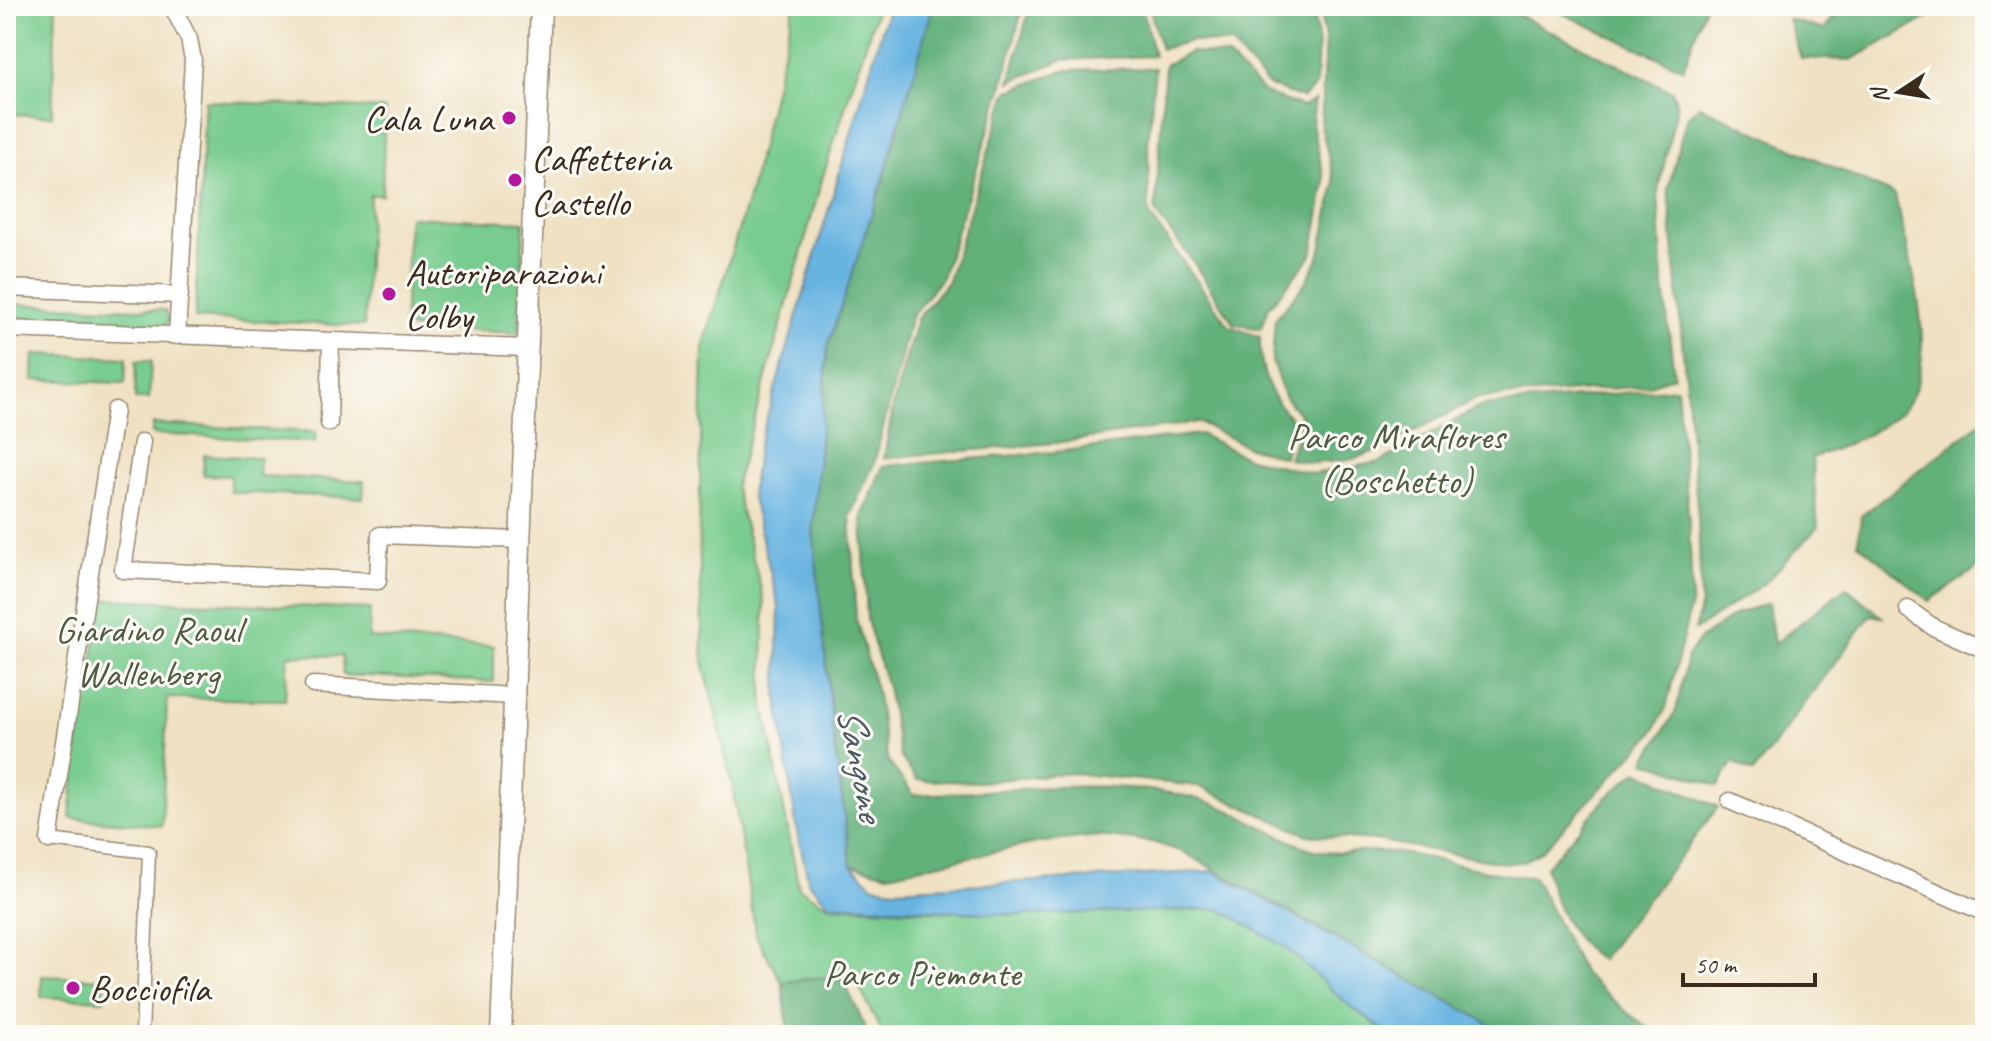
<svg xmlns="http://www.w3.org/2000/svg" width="1991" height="1041" viewBox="0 0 1991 1041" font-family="Caveat,sans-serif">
	<rect width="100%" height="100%" fill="#fdfcf7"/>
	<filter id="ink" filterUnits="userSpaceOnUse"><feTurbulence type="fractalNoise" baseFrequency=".0125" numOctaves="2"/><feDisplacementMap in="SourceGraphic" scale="16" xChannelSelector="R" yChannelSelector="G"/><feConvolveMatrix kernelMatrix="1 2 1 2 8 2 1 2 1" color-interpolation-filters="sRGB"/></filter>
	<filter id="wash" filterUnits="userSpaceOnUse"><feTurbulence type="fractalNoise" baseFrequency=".006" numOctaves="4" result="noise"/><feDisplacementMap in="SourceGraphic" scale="32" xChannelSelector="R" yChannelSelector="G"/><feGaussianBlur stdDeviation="1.8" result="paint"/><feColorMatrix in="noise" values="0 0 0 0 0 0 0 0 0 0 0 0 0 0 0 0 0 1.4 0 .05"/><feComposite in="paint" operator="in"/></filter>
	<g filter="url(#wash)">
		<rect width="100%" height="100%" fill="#efe1c2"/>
		<path fill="#79cc8f" stroke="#5a7b56" stroke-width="2" d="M6,6h50l-4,110 -46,-2z
			M794,6h84l-55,170 -88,311 29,114 -1,98 36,189 30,18 189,9 202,-6 65,38 65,59 41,29h-508l-27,-54 -15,-6 -59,7 -26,-46 -24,-152 -29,-123 -4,-128 4,-185 48,-160z
			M205,101l180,8 -3,86h-12l-6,131 -169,-8z
			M409,217l115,5 -5,111 -115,-5z
			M6,304l159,6 4,11 -4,4 -159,-7z
			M34,354l92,4 -1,25 -92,-3z
			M136,361h15l-2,38h-14z
			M153,424l163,8 -1,10 -163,-8z
			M204,455l56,3 -1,18 105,5 -1,17 -133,-6v-16l-27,-1z
			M103,599l267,10 -1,29 125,8v36l-151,-7 -1,-19 -54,-1 -3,45 -118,-2 -5,128 -92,-8 9,-84z
			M42,976l63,3 -1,21 -63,-3z"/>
		<path fill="#62b07a" stroke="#4e6d4c" stroke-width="2" d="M933,6h90l-23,89 -58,182 -31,40 -37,147 -24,52 6,103 20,71 12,71 26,34c93,-3 188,-19 280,3 40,9 73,35 111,49 25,10 47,4 72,4 53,2 104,24 157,26l49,96 46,41 30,21h-150l-326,-183 -31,-10 -55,-6 -61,7 -147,31 -38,-9 -18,-131 -20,-205 15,-183 55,-166z
			M1030,6h112l12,50 -93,4 -51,22z
			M1149,6h162l7,31 -2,49 -14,12 -33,-12 -38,-42 -40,-3 -30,8z
			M1319,6h181l173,86 4,15 -19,83 4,78 12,108 -27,10 -169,12 -100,52 -28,10 -36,3 -25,-4 13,-41 -18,-22 -12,-35 3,-42 29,-34 15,-27 16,-74 -14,-59 4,-87z
			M1546,6h159l-22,63z
			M1842,6h107l-98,54 -50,-2 -13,-39 36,11z
			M1191,52l36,4 38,37 37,14 13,-7 -3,23 13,59 -13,73 -44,53 -7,21 -28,-6 -41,-63 -37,-48 10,-147z
			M1155,68l-7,76 1,70 80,112 31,11c-1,34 9,58 32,83l-8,37 -36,-10 -49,-25 -144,21 -171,15 10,-56 23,-83 31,-38 59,-189 57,-22z
			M1699,106l196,89c11,54 50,169 8,214 -20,22 -63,39 -91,49l6,69 -52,55 -71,48 6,-27 -3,-87 -30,-327 18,-70z
			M1677,388l12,134 3,78 -26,108 -14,26 -111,118 -19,10 -19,1 -128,-23 -68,-5 -109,-49 -126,-13 -93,9 -62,-2 -17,-24 -13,-69 -20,-67 -5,-104 21,-50 172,-14 145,-18 45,23 68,17 67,-12 101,-56z
			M1985,419v144l-56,38 -71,-58 3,-27z
			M1846,587l36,30 -11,-2 -118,158 -20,-11 -15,24 -73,-25 31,-50 11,-54 13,-18 36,-25 32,-11 6,41z
			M1637,771l81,36 -117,153c-31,-22 -48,-56 -55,-93l60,-69z
			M841,975l28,60h-80l-7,-53z"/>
		<path fill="#68b4e1" stroke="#526f80" stroke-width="2" d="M889,6h44l-50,174 -55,166 -15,183 20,205 18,131 23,21 22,3 317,-18 296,164h-118l-41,-29 -65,-59 -65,-38 -202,6 -189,-11 -20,-21 -12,-52 -20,-135 2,-89 -28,-113 7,-47z"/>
	</g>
	<g filter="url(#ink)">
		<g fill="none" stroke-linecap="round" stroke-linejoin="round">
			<defs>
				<path id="pedestrian" d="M49,840l100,12 -7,183"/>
				<path id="minor" d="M172,6l17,33 4,21 -16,276
					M6,288l174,7
					M6,329l523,19
					M329,423l2,-82
					M142,442l-19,128 255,11 2,-46 141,5
					M1908,609l25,18 52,23
					M313,685l201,11
					M1730,801l255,112
					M49,840l66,-430"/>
				<path id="tertiary" d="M501,1035l40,-1029"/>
			</defs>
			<use href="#pedestrian" stroke="#958670" stroke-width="15"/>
			<use href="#minor" stroke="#958670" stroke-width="19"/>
			<use href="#tertiary" stroke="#958670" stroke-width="23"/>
			<use href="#pedestrian" stroke="#fff" stroke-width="12"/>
			<use href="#minor" stroke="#fff" stroke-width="16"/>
			<use href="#tertiary" stroke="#fff" stroke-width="20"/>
		</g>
	</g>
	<g fill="#b5179e" stroke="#fdfcf7" stroke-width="3">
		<circle cx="509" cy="118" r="8"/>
		<circle cx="515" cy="180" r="8"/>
		<circle cx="389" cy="294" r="8"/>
		<circle cx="73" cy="988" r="8"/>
	</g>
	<g text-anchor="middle" stroke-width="6" stroke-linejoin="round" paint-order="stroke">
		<g font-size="38" fill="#3b2a1e" stroke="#fdfcf7" text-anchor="start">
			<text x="493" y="131" text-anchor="end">Cala Luna</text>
			<text x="531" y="171">Caffetteria<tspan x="531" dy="44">Castello</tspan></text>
			<text x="405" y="285">Autoriparazioni<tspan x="405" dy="44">Colby</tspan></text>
			<text x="89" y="1001">Bocciofila</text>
		</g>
		<g font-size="38" fill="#4e5b40" stroke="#fdfcf7">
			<text x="1396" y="449">Parco Miraflores<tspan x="1396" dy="44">(Boschetto)</tspan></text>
			<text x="148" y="642">Giardino Raoul<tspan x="148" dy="44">Wallenberg</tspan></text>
			<text x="922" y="986">Parco Piemonte</text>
		</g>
		<g font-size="40" font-style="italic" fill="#4b5a62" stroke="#fdfcf7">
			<text transform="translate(862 763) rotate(79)" y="14">Sangone</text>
		</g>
	</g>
	<rect width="1991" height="1041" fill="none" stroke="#fdfcf7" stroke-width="32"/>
	<g transform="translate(1899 92) rotate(258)" stroke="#fdfcf7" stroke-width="6" paint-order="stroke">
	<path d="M0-6L14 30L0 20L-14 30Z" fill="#3b2a1e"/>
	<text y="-12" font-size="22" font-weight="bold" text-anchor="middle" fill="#3b2a1e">N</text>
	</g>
	<path d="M1683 973v12h132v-12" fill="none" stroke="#3b2a1e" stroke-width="4"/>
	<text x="1695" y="973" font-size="24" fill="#3b2a1e" stroke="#fdfcf7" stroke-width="6" paint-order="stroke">50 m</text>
</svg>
